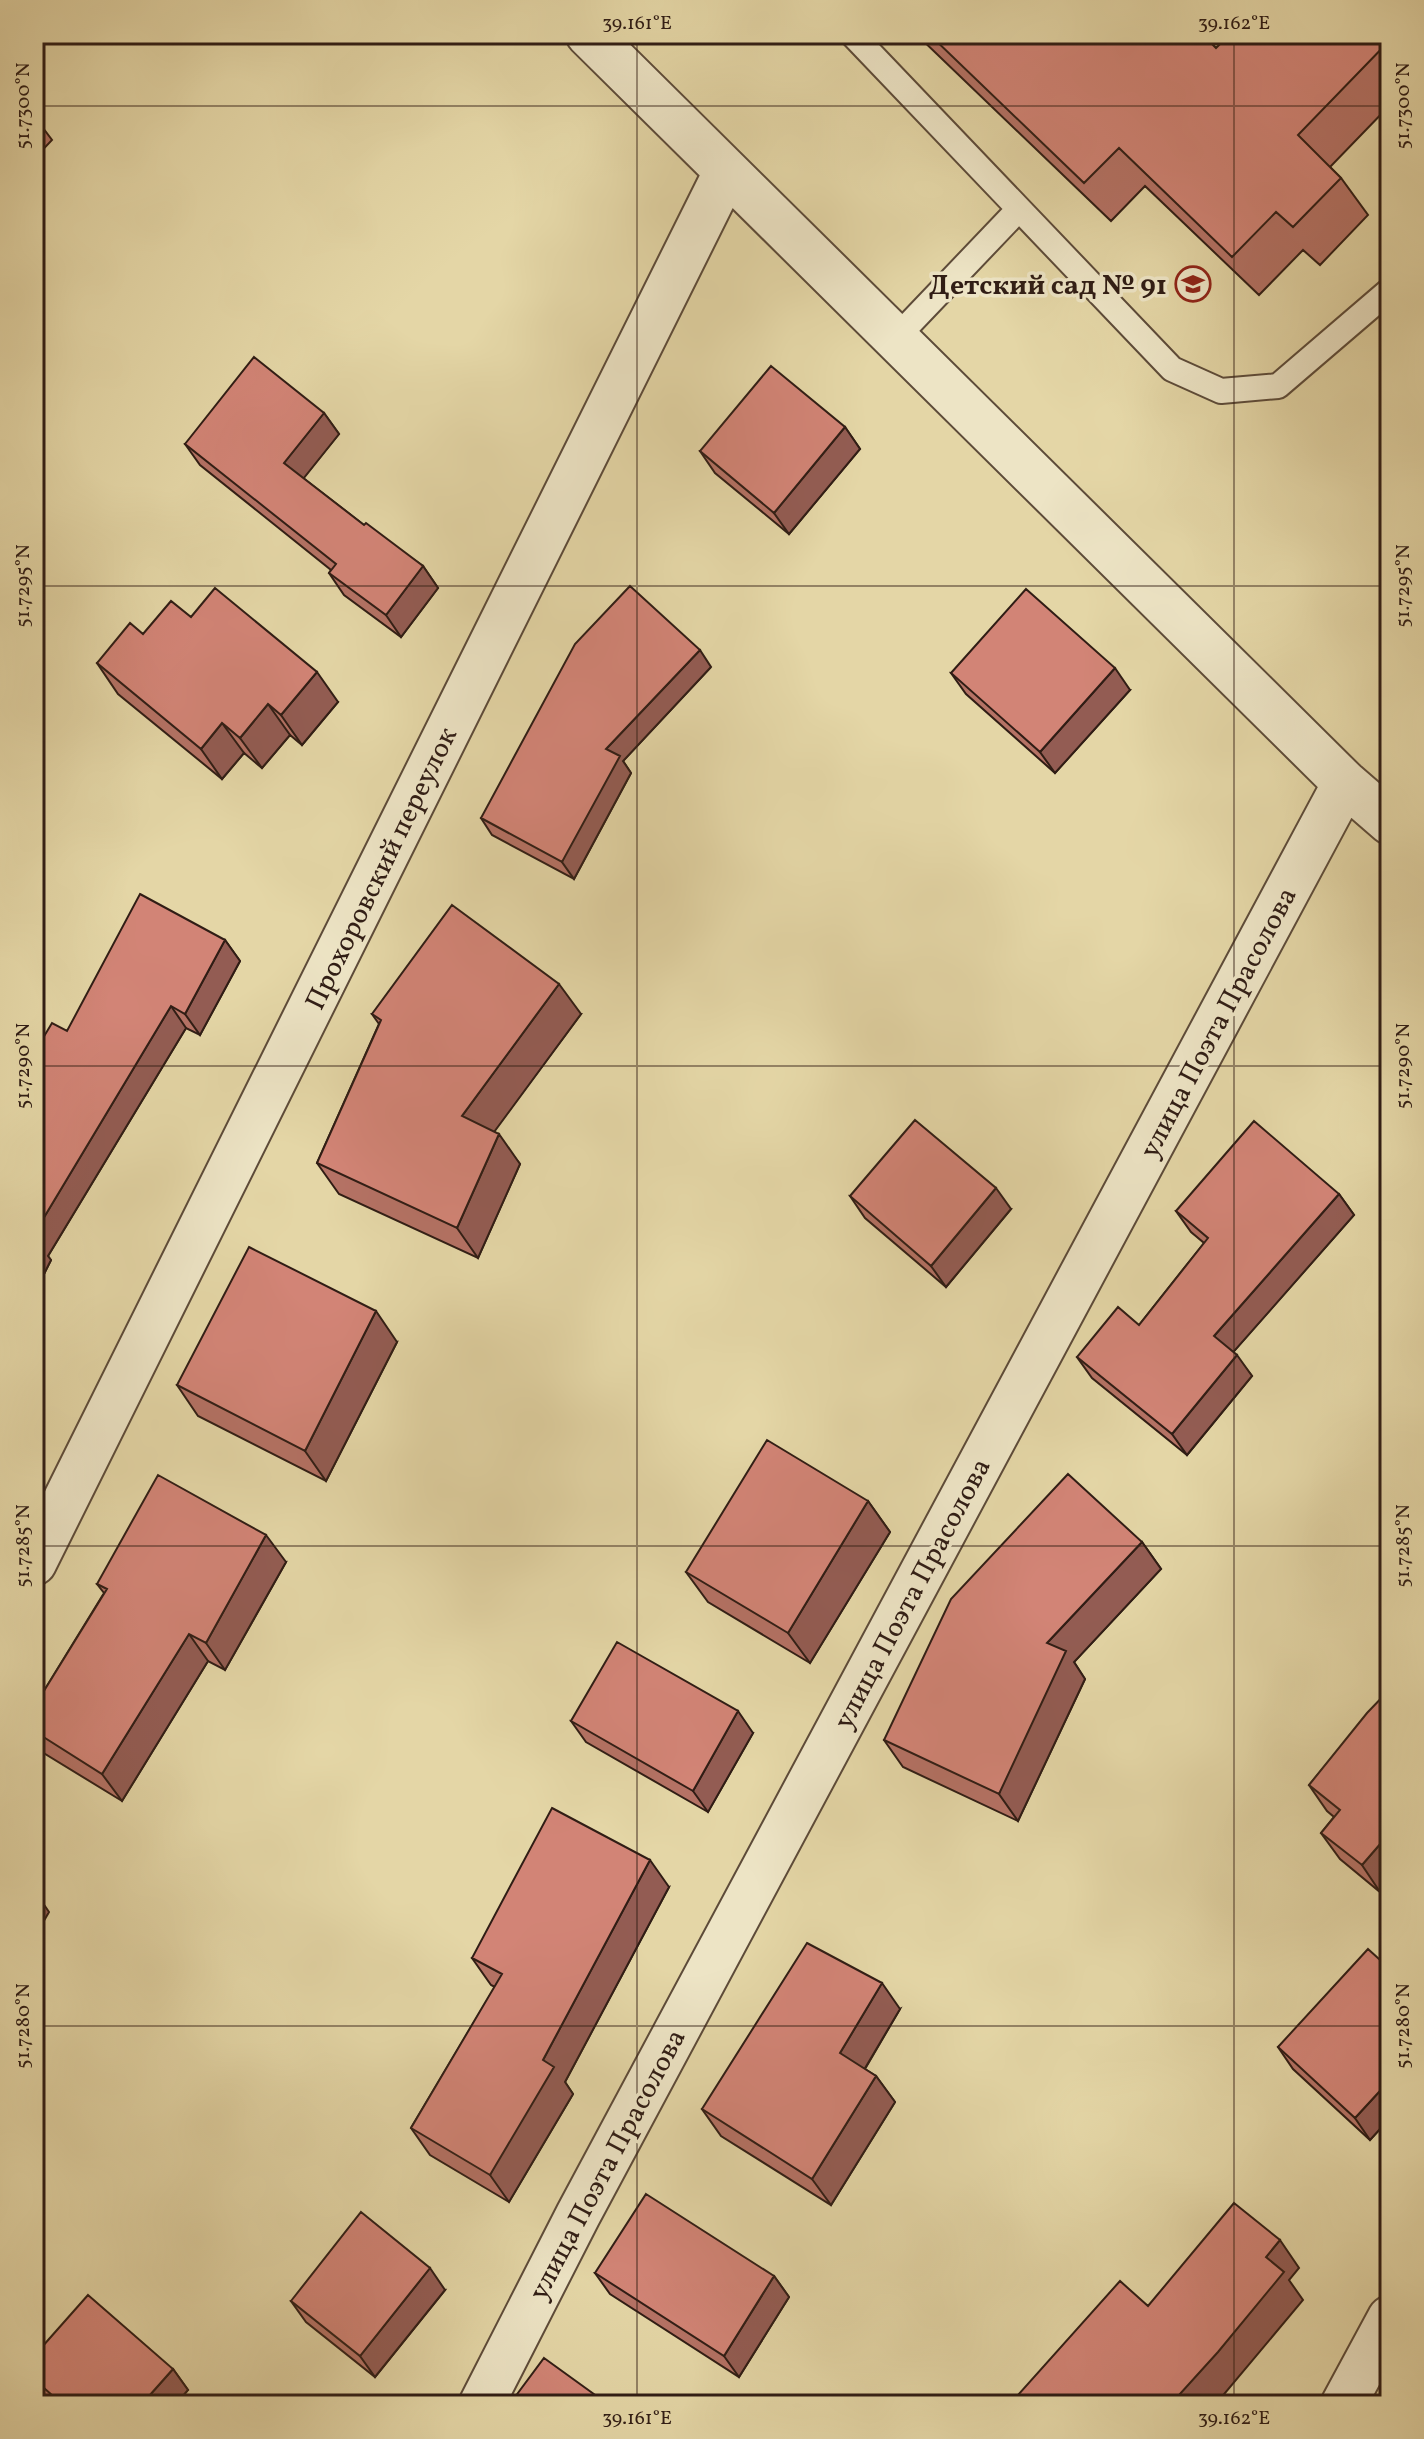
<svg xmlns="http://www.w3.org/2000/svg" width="1424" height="2439" viewBox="0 0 1424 2439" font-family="Vollkorn,serif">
	<rect width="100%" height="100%" fill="#e4d6a6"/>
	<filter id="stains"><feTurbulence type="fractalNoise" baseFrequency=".0025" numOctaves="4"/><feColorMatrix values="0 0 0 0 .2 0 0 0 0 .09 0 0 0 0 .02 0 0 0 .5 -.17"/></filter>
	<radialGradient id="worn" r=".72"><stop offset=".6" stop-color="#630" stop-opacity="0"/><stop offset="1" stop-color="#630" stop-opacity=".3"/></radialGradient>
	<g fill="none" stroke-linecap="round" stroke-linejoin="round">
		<defs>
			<path id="service" d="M852,34l320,335 49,22 57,-5 112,-96
				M895,339l124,-130"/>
			<path id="minor" d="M588,34l757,749 45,39
				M34,1563l692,-1391
				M481,2405l97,-190 767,-1432
				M1343,2405l47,-87"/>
		</defs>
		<use href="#service" stroke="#5d4b39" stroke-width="28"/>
		<use href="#minor" stroke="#5d4b39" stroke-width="48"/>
		<use href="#service" stroke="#ede4c5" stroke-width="24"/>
		<use href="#minor" stroke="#ede4c5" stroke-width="44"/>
	</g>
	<path fill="#b57265" stroke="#301d15" stroke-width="2" d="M916,34h286l14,14 174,-14v71l-60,62 11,11 27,37 -48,50 -17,-15 -44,45 -114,-109 -34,35z
		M34,116l18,24 -18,19z
		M324,413l15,21 -36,44 61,47 59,41 15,22 -37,49 -57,-42 -15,-22 2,-3 -131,-105 -15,-21z
		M845,427l15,22 -71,85 -74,-61 -15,-22z
		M191,617l147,85 -36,43 -12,-10 -28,33 -18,-15 -22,26 -104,-85 -21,-31 46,-29z
		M711,667l-88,94 8,12 -57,106 -82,-44 -11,-17z
		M951,673l179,17 -75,83 -89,-79z
		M225,940l15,21 -40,74 -14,-7 -138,228 3,4 -17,34 33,-263z
		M372,1014h209l-87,117 26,33 -42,94 -139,-64 -22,-31 62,-139z
		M1339,1194l15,21 -121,137 19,24 -65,79 -95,-77 -15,-21 62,-32 65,-82 -13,-11 -15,-21z
		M850,1196l161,13 -65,78 -81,-69z
		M397,1342l-71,139 -128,-65 -21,-31z
		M868,1501l22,31 -80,131 -102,-61 -22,-30z
		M1142,1542l19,27 -87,93 11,17 -67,142 -115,-54 -19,-27z
		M286,1562l-61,108 -17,-9 -86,140 -80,-49 -8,-12v-33l70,-114 -7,-9z
		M1390,1689v192l-10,11 -40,-33 -19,-26 13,-16 -7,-6 -18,-26z
		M571,1721l182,12 -45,79 -122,-70z
		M669,1887l-104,195 8,12 -64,108 -79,-47 -19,-27 84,-141 -4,-2 -19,-27z
		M1390,1969v149l-20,22 -77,-71 -15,-22z
		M900,2009l-35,60 11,7 19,26 -64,103 -110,-69 -19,-27z
		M595,2273l179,3 15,21 -50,80 -129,-83z
		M445,2290l-70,87 -69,-55 -15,-21z
		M34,2356l139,13 15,21 -13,15h-121l-17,-15 -3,-4z"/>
	<path fill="#935c53" stroke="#301d15" stroke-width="2" d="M324,413l15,21 -40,50 -15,-21z
		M845,427l15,22 -71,85 -15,-21z
		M423,566l15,22 -37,49 -15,-22z
		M700,650l11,17 -88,94 8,12 -57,106 -12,-17 44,-113z
		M1115,668l15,22 -75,83 -15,-21z
		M317,672l21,30 -36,43 -21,-30z
		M268,704l22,31 -28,33 -22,-30z
		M222,723l22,30 -22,26 -21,-30z
		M225,940l15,21 -40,74 -15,-21z
		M559,984l22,30 -98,133 -21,-31z
		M171,1006l15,22 -138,228 3,4 -17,34v-60z
		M499,1134l21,30 -42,94 -21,-30z
		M996,1188l15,21 -65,78 -15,-21z
		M1339,1194l15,21 -125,142 -15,-21z
		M376,1311l21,31 -71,139 -21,-30z
		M1237,1355l15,21 -65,79 -15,-21z
		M868,1501l22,31 -80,131 -22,-30z
		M266,1535l20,27 -61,108 -19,-27z
		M1142,1542l19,27 -87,93 11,17 -67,142 -19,-27 48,-151z
		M189,1634l19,27 -86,140 -20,-27z
		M738,1711l15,22 -45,79 -15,-21z
		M1381,1843l9,13v25l-10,11 -18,-27z
		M650,1860l19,27 -104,195 8,12 -64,108 -19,-27 53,-115z
		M34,1890l15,22 -15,26z
		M882,1983l18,26 -42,71 -18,-27z
		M876,2076l19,26 -64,103 -19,-26z
		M1390,2080v38l-20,22 -15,-22z
		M1280,2240l19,28 -10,12 14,20 -88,105h-45l96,-148z
		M430,2268l15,22 -70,87 -15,-21z
		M774,2276l15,21 -50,80 -15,-21z
		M173,2369l15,21 -13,15h-34z"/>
	<path fill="#d28476" stroke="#301d15" stroke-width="2" d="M929,34h273l14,14 14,-14h160v6l-92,95 43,43 -48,49 -17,-15 -44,45 -113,-109 -35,35z
		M254,357l70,56 -40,50 80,62 2,-2 57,43 -37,49 -57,-42 7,-9 -151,-120z
		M771,366l74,61 -71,86 -74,-62z
		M630,586l70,64 -94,99 14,7 -58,106 -81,-44 94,-174z
		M215,588l102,84 -36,43 -13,-11 -28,34 -18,-15 -21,26 -104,-86 33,-40 13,11 28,-33 20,16z
		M1026,589l89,79 -75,84 -89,-79z
		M140,894l85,46 -40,74 -14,-8 -137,228v-181l18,-30 15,8z
		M452,905l107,79 -97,132 37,18 -42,94 -140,-65 64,-143 -9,-6z
		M915,1120l81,68 -65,78 -81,-70z
		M1254,1121l85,73 -125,142 23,19 -65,79 -95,-77 41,-50 21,18 69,-87 -32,-27z
		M249,1247l127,64 -71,140 -128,-66z
		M767,1440l101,61 -80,132 -102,-61z
		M1068,1474l74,68 -95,101 19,8 -67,143 -115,-54 67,-141z
		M158,1475l108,60 -60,108 -17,-9 -87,140 -68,-43v-24l73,-118 -10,-5z
		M617,1642l121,69 -45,80 -122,-70z
		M1390,1689v162l-9,-8 -19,22 -41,-32 19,-23 -31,-25 58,-72z
		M552,1808l98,52 -107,200 11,7 -64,108 -79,-47 91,-154 -30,-16z
		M807,1943l75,40 -42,70 36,23 -64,103 -110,-70z
		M1368,1949l22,20v111l-35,38 -77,-71z
		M646,2194l128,82 -50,80 -129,-83z
		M1234,2203l46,37 -14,17 18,15 -66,80 -48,53h-161l111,-124 28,25z
		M361,2212l69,56 -70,88 -69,-55z
		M88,2295l85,74 -32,36h-78l-29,-26v-23z
		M544,2358l65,47h-100z
		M1390,2392v13h-7z"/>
	<path fill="none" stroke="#301d15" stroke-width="2" stroke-opacity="0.45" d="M41,34v2371M637,34v2371M1234,34v2371M34,106h1356M34,586h1356M34,1066h1356M34,1546h1356M34,2026h1356"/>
	<defs>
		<symbol id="school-ring" viewBox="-11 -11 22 22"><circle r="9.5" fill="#ede4c5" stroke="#8f2418" stroke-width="1.5"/><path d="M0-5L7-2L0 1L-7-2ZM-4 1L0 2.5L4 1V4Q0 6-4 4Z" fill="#8f2418"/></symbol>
	</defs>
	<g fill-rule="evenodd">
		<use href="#school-ring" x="1173" y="264" width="40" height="40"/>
	</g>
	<g text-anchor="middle" stroke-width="7" stroke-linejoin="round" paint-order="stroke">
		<g font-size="28" font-weight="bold" fill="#301d15" stroke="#ede4c5" text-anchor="end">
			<text x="1167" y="294">Детский сад № 91</text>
		</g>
		<g font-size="28" fill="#301d15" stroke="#ede4c5">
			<text transform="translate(380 868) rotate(-64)" y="10">Прохоровский переулок</text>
			<text transform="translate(1217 1022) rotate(-62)" y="10">улица Поэта Прасолова</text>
			<text transform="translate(911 1593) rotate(-62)" y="10">улица Поэта Прасолова</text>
			<text transform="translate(606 2164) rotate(-62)" y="10">улица Поэта Прасолова</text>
		</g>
	</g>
	<rect width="1424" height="2439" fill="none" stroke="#e4d6a6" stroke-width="88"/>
	<rect x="44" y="44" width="1336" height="2351" fill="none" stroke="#301d15" stroke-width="3"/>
	<g font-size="20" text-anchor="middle" fill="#301d15">
		<text x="637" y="29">39.161°E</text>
		<text x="1234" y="29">39.162°E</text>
		<text transform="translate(22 106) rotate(-90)" y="7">51.7300°N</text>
		<text transform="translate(1402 106) rotate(-90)" y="7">51.7300°N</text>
		<text transform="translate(22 586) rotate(-90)" y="7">51.7295°N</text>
		<text transform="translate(1402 586) rotate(-90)" y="7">51.7295°N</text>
		<text transform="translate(22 1066) rotate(-90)" y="7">51.7290°N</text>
		<text transform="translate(1402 1066) rotate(-90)" y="7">51.7290°N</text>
		<text transform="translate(22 1546) rotate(-90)" y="7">51.7285°N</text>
		<text transform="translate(1402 1546) rotate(-90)" y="7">51.7285°N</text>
		<text transform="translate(22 2026) rotate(-90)" y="7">51.7280°N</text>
		<text transform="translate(1402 2026) rotate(-90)" y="7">51.7280°N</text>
		<text x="637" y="2424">39.161°E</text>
		<text x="1234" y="2424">39.162°E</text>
	</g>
	<rect width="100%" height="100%" filter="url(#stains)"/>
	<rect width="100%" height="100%" fill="url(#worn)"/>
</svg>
